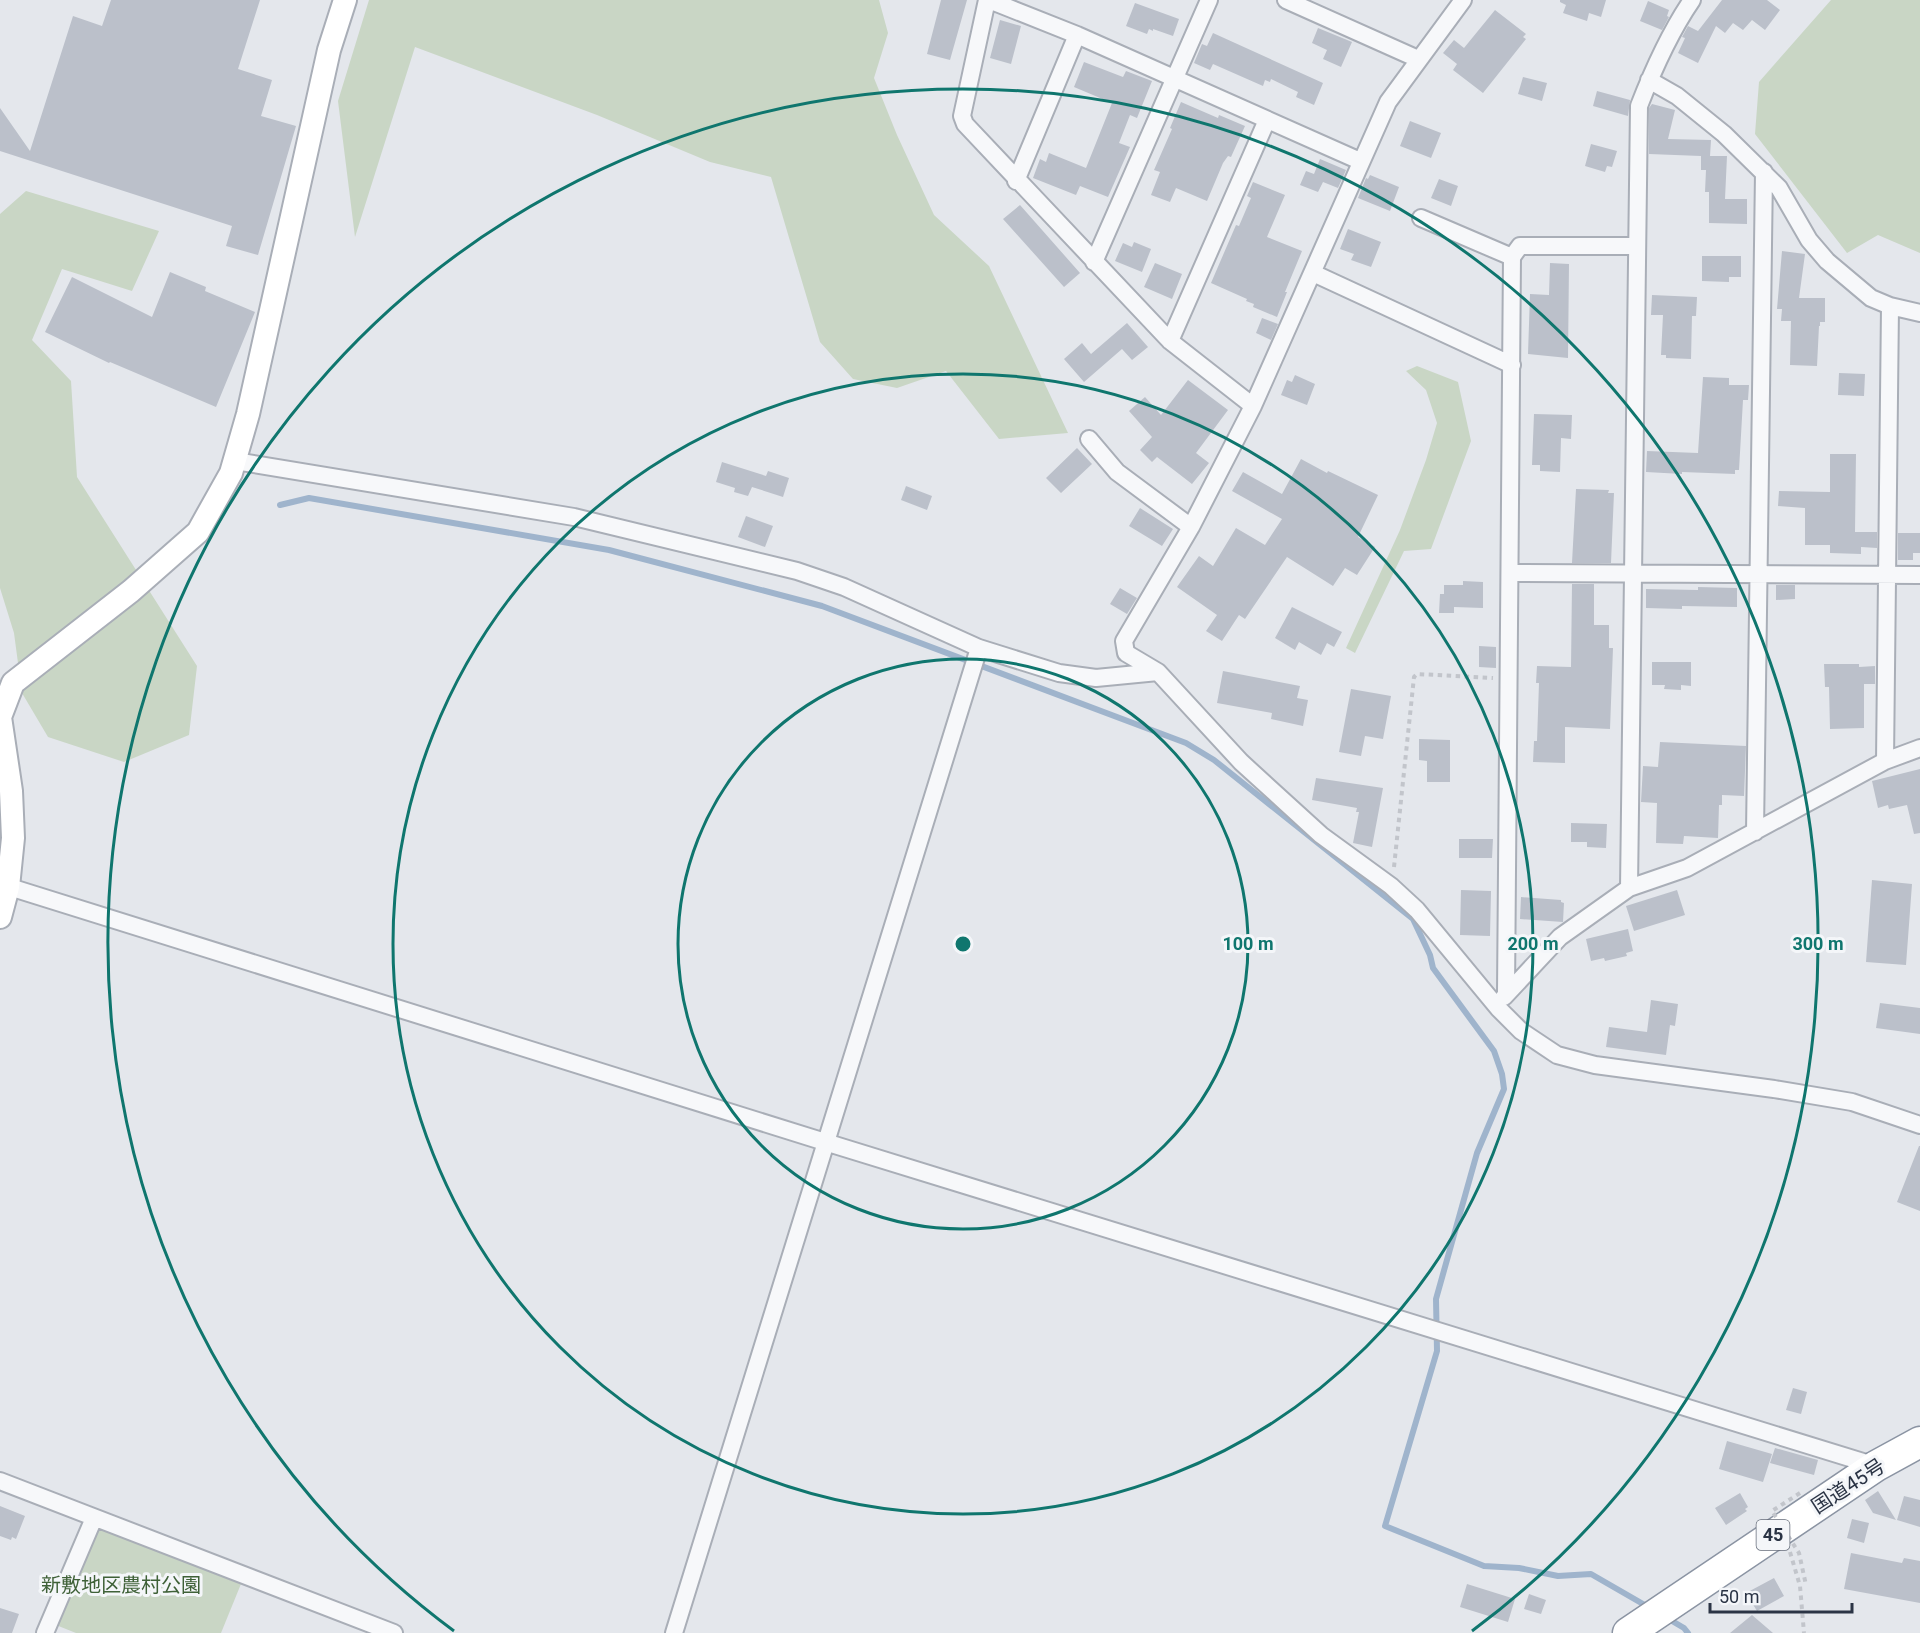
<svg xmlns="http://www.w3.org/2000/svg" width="1920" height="1633" viewBox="0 0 1920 1633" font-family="Roboto,'Noto Sans JP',sans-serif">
	<rect width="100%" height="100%" fill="#e4e7ec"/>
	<path fill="#c9d6c5" d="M369,0h510l9,33 -14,45 23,57 37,80 55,51 79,167 -69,6 -53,-68 -49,17 -44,-9 -33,-37 -49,-165 -61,-15 -113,-47 -182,-68 -60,190 -17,-136z
		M1831,0h89v253l-42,-18 -31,18 -92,-119 4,-52z
		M26,191l133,40 -27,60 -70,-22 -30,71 39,41 6,96 120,189 -8,69 -65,27 -76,-25 -26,-44 -8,-60 -14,-45v-374z
		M1417,366l41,16 13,59 -40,108 -27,2 -49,102 -9,-5 54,-118 26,-70 11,-37 -11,-33 -20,-19z
		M95,1523l148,56 -22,54h-145l-25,-10z"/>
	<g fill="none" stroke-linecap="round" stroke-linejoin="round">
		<path stroke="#9fb4cc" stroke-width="6" d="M280,505l29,-7 300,52 213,56 364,137 28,17 199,159 17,36 3,13 61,83 8,23 2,15 -27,64 -41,146 1,52 -52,175 99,40 35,2 39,8 33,-2 59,34
			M1667,1618l17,10 4,5"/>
	</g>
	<path fill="#bbc0ca" d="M111,0h149l-22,69 34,11 -11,36 35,10 -38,129 -32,-9 6,-20 -232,-75v-43l30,43 43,-135 29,10z
		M941,0h26l-17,60 -23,-6z
		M1560,0h46l-5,17 -12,-4 -2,8 -24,-8 3,-8 -6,-3z
		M1722,0h45l13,10 -15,20 -13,-10 -9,10 -10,-7 -8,10 -9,-7 -18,37 -20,-10 7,-15 -3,-1 6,-11 10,5z
		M1648,1l21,9 -2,6 2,1 -7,13 -22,-9z
		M1135,3l44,16 -6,17 -20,-7v2l-4,-2 -2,5 -21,-8z
		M1495,10l31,24 -3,3 3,2 -43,54 -30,-23 4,-6 -14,-11 11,-13 10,8z
		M1000,20l21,6 -10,38 -21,-6z
		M1318,28l34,14 -11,25 -18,-8 4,-9 -15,-7z
		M1213,33l110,50 -9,22 -18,-8 2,-5 -27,-13 -1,3 -5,-2 -2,6 -50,-22 -3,6 -16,-7 8,-19 5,2z
		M1084,62l39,15 3,-6 26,10 -15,37 -7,-3 -11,28 11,4 -22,50 -28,-11 -4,9 -43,-17 7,-19 6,3 3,-9 37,15 26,-65 -38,-16z
		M1523,77l24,6 -5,18 -24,-7z
		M1597,91l33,9 -2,16 -35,-10z
		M1181,102l37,16 1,-3 26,11 -14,31 -3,-1 -5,7 -16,38 -31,-13 -6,14 -19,-7 9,-23 -6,-2 18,-41 -2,-1z
		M1652,104l23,6 -7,29 43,1 -1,16h17l-2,43h22v25l-38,-1v-31h-4l1,-22h-5v-14l-52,-2v-46z
		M1410,121l31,12 -10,25 -31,-12z
		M1591,144l26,7 -5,16 -5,-1 -2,6 -20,-6z
		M1320,159l26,11 -8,18 -15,-6 -5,10 -18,-7 6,-14 8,3z
		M1370,175l29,12 -9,24 -32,-13 8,-20 2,1z
		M1439,179l19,7 -7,20 -20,-8z
		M1253,182l32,13 -18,42 35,14 -17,41h2l-10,25 -24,-10 1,-3 -8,-3 1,-2 -36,-16 25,-58 3,1 12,-28 -4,-2z
		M1020,205l60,68 -16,14 -61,-68z
		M1348,229l33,13 -10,25 -20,-7 3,-6 -14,-5z
		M1134,242l17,7 -9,23 -27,-11 8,-18 9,4z
		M1782,251l23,3 -6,44h26v24h-5v4h-1l-2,40 -27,-1 1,-44h-10l1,-12h-5z
		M1702,256h39v21h-12v5l-27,-1z
		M1155,263l27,11 -10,25 -28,-12z
		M1550,263l19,1 -1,94 -40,-4 2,-60 19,1z
		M170,272l36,15 -1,4 50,21 -39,95 -106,-45 -1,1 -64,-31 27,-55 80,40z
		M1652,295l45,2 -1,19h-4l-1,43 -25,-1v-3h-5l2,-40h-12z
		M1262,318l16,6 -7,16 -15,-7z
		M1127,323l21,24 -16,13 -10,-11 -38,33 -20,-23 18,-16 9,11z
		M1839,373l26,1 -1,22 -26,-1z
		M1295,375l20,9 -8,21 -26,-10 6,-15 5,2z
		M1703,377l26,1v7h20l-1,15h-5l-4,70h-4v4l-53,-2v2l-36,-2 1,-21 51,2z
		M1188,380l40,30 -32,43 13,10 -17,21 -35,-27 -5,5 -12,-12 12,-13 -23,-26 16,-14 16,18z
		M1534,414l38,1 -1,24 -10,-1 -1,34 -20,-1v-6h-8z
		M1077,448l15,16 -31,29 -15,-15z
		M1830,454h26l-1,78h22v16l-16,-1v7l-31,-1v-8h-25v-37l-27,-2 1,-15 51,1z
		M1301,459l26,14 1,-2 50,24 -20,42 17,10 -18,28 -12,-7 -12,18 -46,-29 -42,62 -6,-4 -17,26 -16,-10 11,-16 -40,-28 22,-31 14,10 23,-38 29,17 17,-26 -50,-28 11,-19 39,22z
		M722,462l44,14 2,-5 21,7 -6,19 -31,-10 -4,9 -14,-4 1,-4 -19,-6z
		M906,486l26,10 -5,14 -26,-10z
		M1576,489l33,1 -1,3h6l-3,70h-39z
		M1140,508l33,21 -11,17 -33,-20z
		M746,516l27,10 -8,21 -27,-10z
		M1898,533h22v20h-7v7h-15z
		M1463,581l20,1v26l-29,-1v6h-15l1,-19h4v-9h19z
		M1572,584h22v41h15v23h4l-3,81 -45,-2v36l-32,-1 1,-21h3l2,-58h-3l1,-17 34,1z
		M1776,585h19v14l-19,1z
		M1698,587l39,1v19l-55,-1v3l-36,-1v-19l52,1z
		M1120,588l17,10 -10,16 -17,-10z
		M1292,607l50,25 -8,15 -7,-4 -6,12 -22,-13 -4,8 -20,-12z
		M1479,646l17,1v21l-17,-1z
		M1652,662h39v24l-10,-1v5l-17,-1 1,-4h-13z
		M1824,664h35v3l16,-1v18h-11v44l-34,1 -1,-42h-4z
		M1223,671l77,15 -3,12 11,2 -5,26 -32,-7 1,-6 -55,-10z
		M1351,689l40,7 -8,43 -18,-3 -4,20 -22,-4z
		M1419,739l31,1v42h-23v-21l-8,-1z
		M1660,742l86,4 -2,50 -22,-1v10h-3l-1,33 -34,-2 -1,8 -27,-1 1,-40 -16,-1 2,-36 15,1z
		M1920,769v64l-6,1 -7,-29 -18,4 -1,-4 -10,3 -6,-27z
		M1316,778l67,10 -11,59 -19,-4 6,-31h-3l1,-4 -45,-8z
		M1571,823l36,1 -1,24 -19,-1v-5h-16z
		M1459,839h34l-1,19h-33z
		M1872,880l40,4 -6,81 -40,-3z
		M1461,890l30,1 -1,45 -30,-1z
		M1677,890l8,25 -51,16 -8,-25z
		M1521,897l40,3v2l3,1 -1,19 -43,-3z
		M1628,929l5,22 -7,2 1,3 -22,5 -1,-3 -13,3 -5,-22z
		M1651,1000l27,4 -3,22 -5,-1 -4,30 -60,-8 3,-20 38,5z
		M1880,1003l40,5v26l-44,-6z
		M1919,1146h1v65l-23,-9z
		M1793,1388l14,4 -6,22 -15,-4z
		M1727,1441l45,13 -9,28 -44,-13z
		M1775,1448l43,12 -4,15 -44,-12z
		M1878,1491l18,29 -23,-7 -8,-13z
		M1740,1493l8,14 -3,2 2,2 -21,14 -11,-17z
		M1904,1496l16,4v27l-23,-7z
		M0,1506l25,10 -9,23 -4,-2 -1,3 -11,-4z
		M1852,1519l17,4 -5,20 -17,-5z
		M1851,1553l51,10 2,-5 16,3v42l-76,-14z
		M1774,1578l10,18 -27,15 -11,-18z
		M1467,1584l48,15 -7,23 -48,-15z
		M1529,1594l17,6 -5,14 -17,-5z
		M0,1608l19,6 -7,19h-12z
		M1752,1615l21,18h-43z"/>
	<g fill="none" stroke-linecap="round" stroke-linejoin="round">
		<defs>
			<path id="street" d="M987,0l-25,116 3,8 205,217 83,65
				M989,0l88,35 283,126
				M1286,0l132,59
				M1463,0l-75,102 -135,304 -62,121 -67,114 2,12 32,19 83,90 80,73 70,51 26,24 81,98 23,23 36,24 38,10 179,24 78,13 68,23
				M1649,80l28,16 47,38 55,54 30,52 18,21 44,37 19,8 30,7
				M1016,181l61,-146
				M1421,218l91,39
				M1094,262l115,-262
				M1313,273l199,92
				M1170,341l97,-221
				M1089,439l28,33 74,55
				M235,461l339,56 223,54 47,16 135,61 80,25 37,5 62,-6
				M1510,573l410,2
				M1885,761l5,-455
				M1755,832l9,-660
				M0,884l825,258 1051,324
				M1629,888l10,-782c14,-36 31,-74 53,-106
				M1506,993l6,-736 8,-11h117
				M1504,997l56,-60 69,-49 58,-20 198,-107 35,-13
				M0,1481l394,152
				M45,1633l49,-115
				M674,1633l305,-985"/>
			<path id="secondary" d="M0,917l8,-30 5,-49 -2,-47 -11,-74 13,-34 118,-92 67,-59 33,-59 17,-59 81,-364 16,-50"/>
			<path id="highway" d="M1628,1633l248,-167 44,-24"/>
		</defs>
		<use href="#street" stroke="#a9aeb7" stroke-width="20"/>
		<use href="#secondary" stroke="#a9aeb7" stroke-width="26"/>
		<use href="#highway" stroke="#8b94a3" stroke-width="33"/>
		<path stroke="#c2c5cb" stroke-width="4" stroke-dasharray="4.5 4.5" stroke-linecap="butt" d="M1394,867l20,-190 3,-3 76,4
			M1790,1552l10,34 4,47"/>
		<use href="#street" stroke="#f7f8fa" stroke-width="16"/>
		<use href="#secondary" stroke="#fff" stroke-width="22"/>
		<use href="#highway" stroke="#fff" stroke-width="30"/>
		<path stroke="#c2c5cb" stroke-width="4" stroke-dasharray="4.5 4.5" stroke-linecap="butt" d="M1800,1493l-28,18 27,42 7,32"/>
	</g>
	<g fill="none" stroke="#0f766e" stroke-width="3">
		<circle cx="963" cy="944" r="285"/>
		<circle cx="963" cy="944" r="570"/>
		<path d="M454 1631A855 855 0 1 1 1472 1631"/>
	</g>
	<g text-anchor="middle" stroke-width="6" stroke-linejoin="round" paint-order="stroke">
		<rect fill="#f4f6f9" stroke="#676e7b" stroke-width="1.5" x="1756.5" y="1520" width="33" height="30" rx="4.5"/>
		<g font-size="18" font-weight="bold" fill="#2b3445">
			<text x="1773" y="1541">45</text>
		</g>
		<g font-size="20" fill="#2b3445" stroke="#f4f6f9">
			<text transform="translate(1848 1486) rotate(-33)" y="7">国道45号</text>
		</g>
		<g font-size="20" fill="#3f6138" stroke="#f4f6f9">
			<text x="121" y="1592">新敷地区農村公園</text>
		</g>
	</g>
	<circle cx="963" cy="944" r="9" fill="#0f766e" stroke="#f4f6f9" stroke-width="3"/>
	<g font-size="18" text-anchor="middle" font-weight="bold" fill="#0f766e" stroke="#f4f6f9" stroke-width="6" stroke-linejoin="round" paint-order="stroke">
		<text x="1248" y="950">100 m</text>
		<text x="1533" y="950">200 m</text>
		<text x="1818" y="950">300 m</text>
	</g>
	<path d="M1710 1603v9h142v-9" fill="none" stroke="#2b3445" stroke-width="3"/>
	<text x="1719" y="1603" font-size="18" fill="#2b3445" stroke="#f4f6f9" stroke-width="4.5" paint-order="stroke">50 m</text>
</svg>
